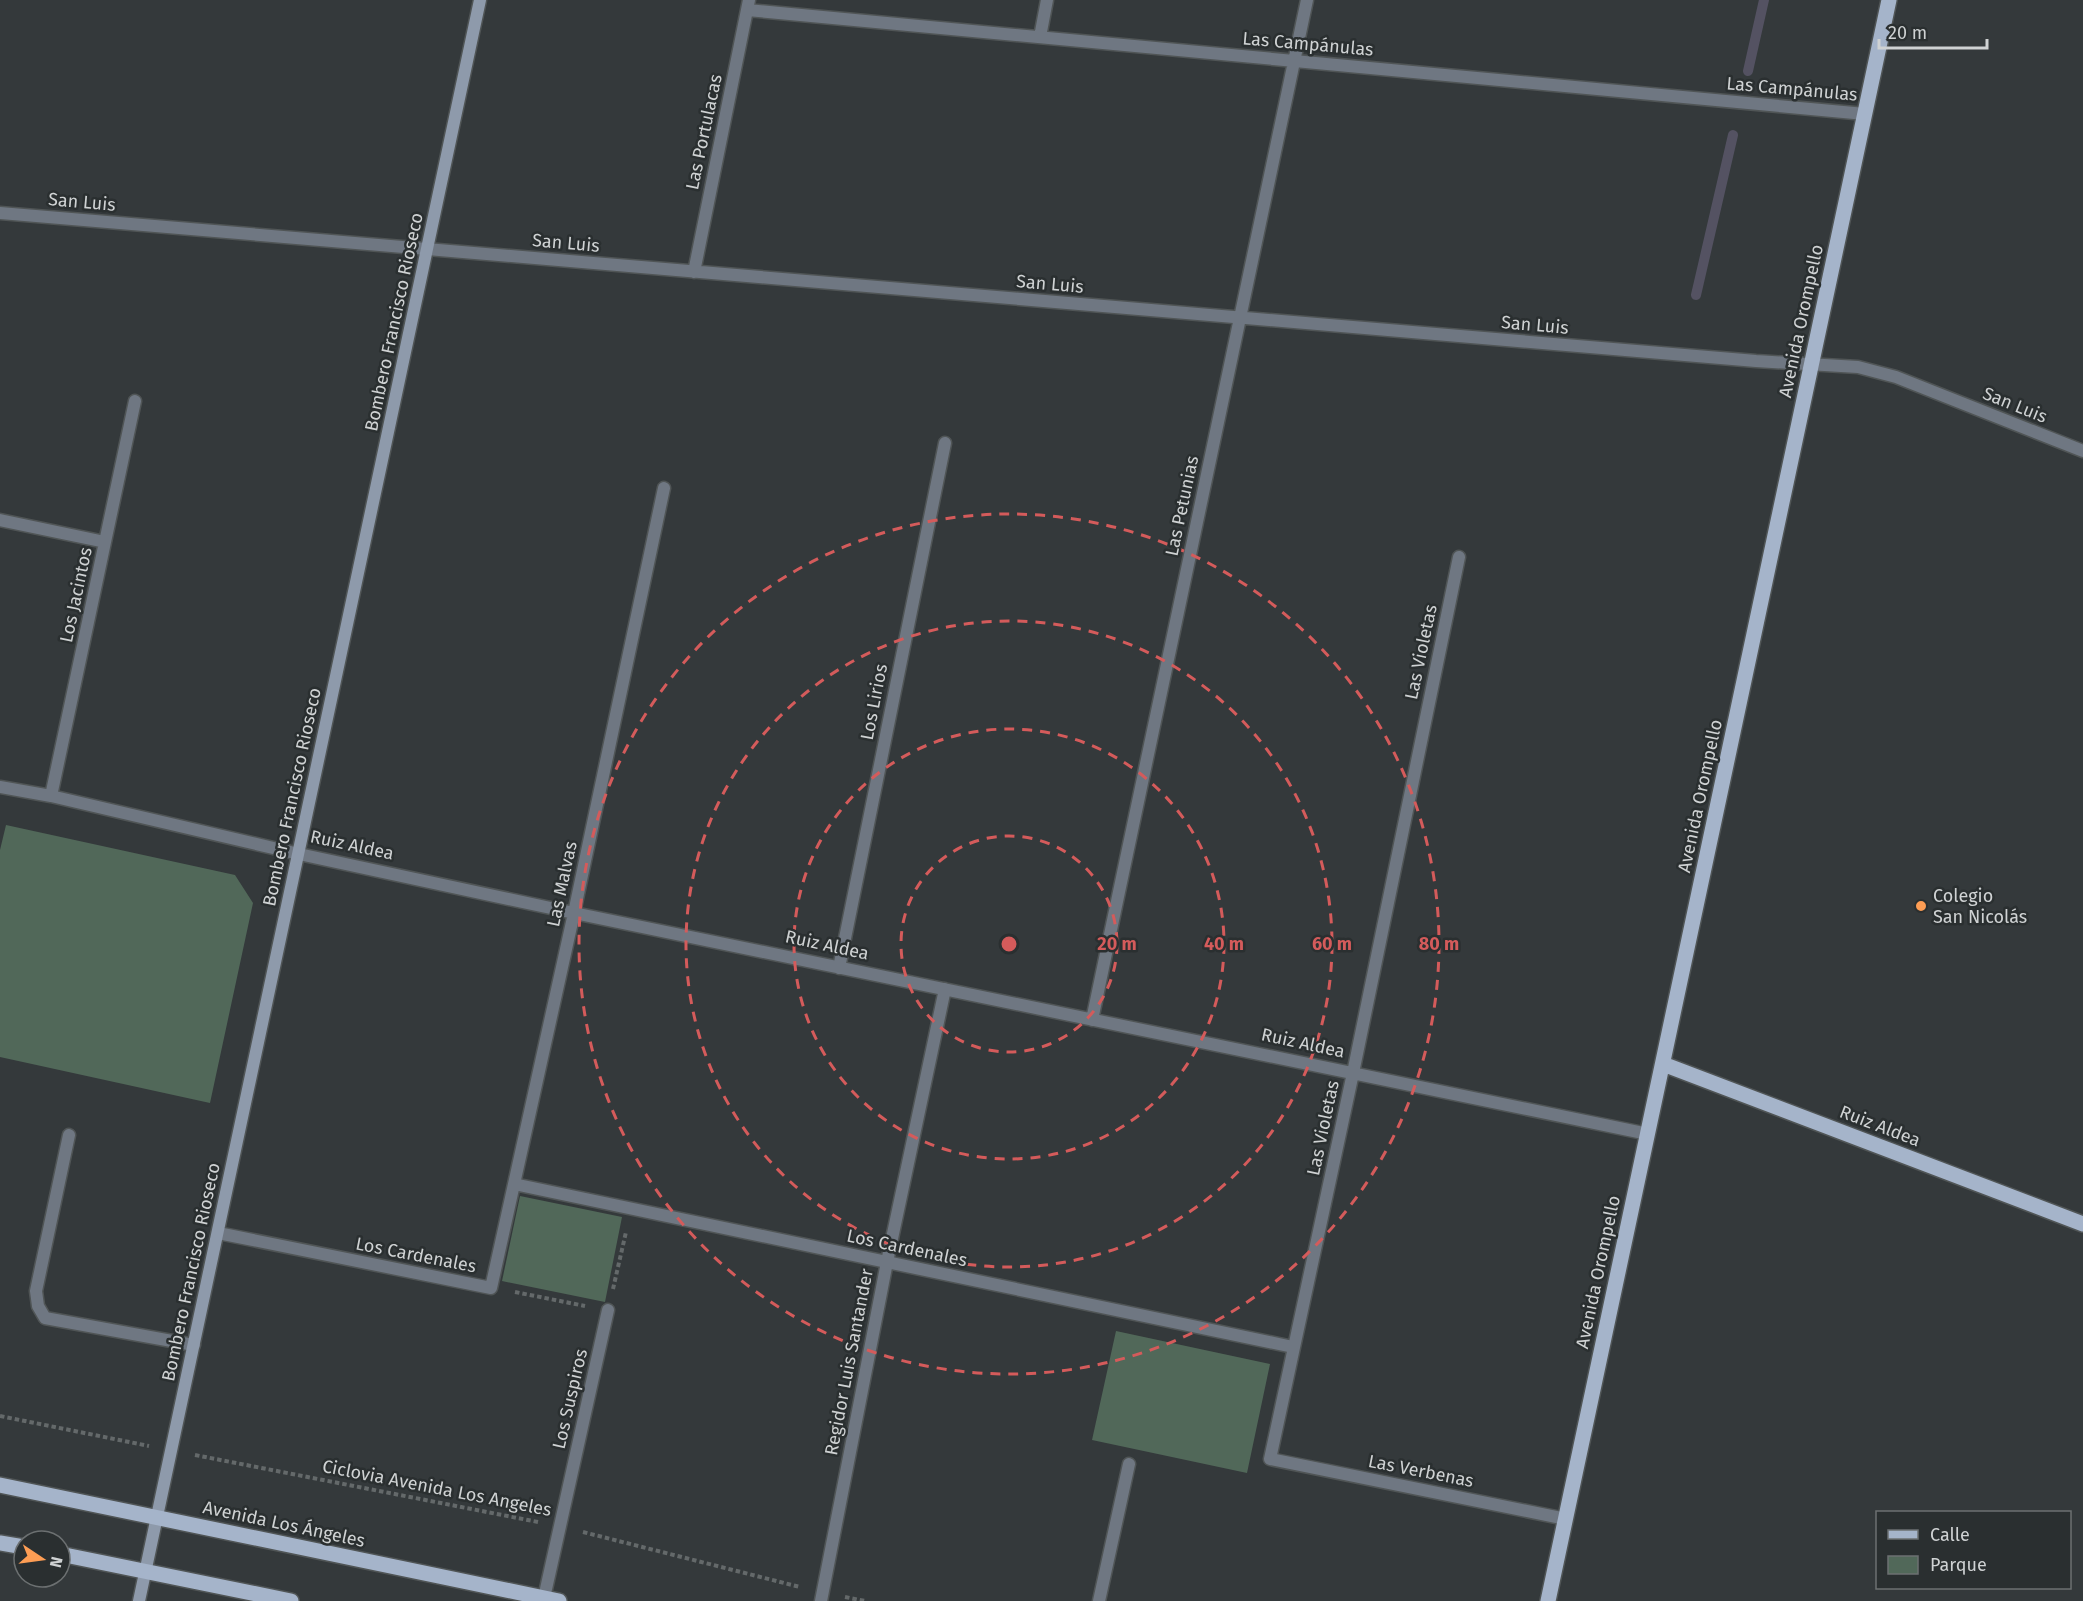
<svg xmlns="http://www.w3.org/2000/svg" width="2083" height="1601" viewBox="0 0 2083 1601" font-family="'Fira Sans',sans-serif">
	<rect width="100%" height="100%" fill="#34393b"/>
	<path fill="#516859" d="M6,825l229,50 18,28 -43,200 -210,-46v-207z
		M520,1196l102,21 -17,85 -103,-21z
		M1116,1331l154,33 -23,109 -155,-33z"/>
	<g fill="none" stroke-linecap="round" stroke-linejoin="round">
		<path stroke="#545262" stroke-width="10" d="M1748,71l16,-71
			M1696,295l37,-160"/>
		<defs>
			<path id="lane" d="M69,1135l-33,156 2,15 7,12 149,27"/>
			<path id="street" d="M747,10l1118,104
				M1040,37l7,-37
				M0,213l1756,148 102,6 38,10 187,74
				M694,272l55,-272
				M0,520l105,22
				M1459,557l-106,516 -83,386 296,60
				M0,787l51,9 248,58 275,59 1074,221
				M51,796l84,-395
				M839,968l106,-525
				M1092,1020l215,-1020
				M514,1184l779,163
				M218,1233l273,55 83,-375 90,-425
				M544,1598l64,-288
				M821,1601l66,-339 58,-273
				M1099,1601l30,-137"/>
			<path id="secondary" d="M139,1601l341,-1601"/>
			<path id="primary" d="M1663,1064l420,160
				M0,1485l559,116
				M0,1543l24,4
				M60,1554l231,47
				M1548,1601l341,-1601"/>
		</defs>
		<use href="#lane" stroke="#505556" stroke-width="15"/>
		<use href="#street" stroke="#505556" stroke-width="15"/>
		<use href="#secondary" stroke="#505556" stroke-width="15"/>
		<use href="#primary" stroke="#505556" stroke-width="18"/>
		<path stroke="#64696a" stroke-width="4" stroke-dasharray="4.5 3" stroke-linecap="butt" d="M613,1289l13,-57
			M515,1292l70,14
			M0,1416l149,30
			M195,1455l343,67
			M583,1532l217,55
			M845,1597l20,4"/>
		<use href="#lane" stroke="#6f7782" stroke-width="12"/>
		<use href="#street" stroke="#6f7782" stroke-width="12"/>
		<use href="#secondary" stroke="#8e9aab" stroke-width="12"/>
		<use href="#primary" stroke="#a5b4ca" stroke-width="15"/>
	</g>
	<g fill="none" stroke="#d45b5b" stroke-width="3" stroke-dasharray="10 8">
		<circle cx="1009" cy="944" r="108"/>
		<circle cx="1009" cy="944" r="215"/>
		<circle cx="1009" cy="944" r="323"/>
		<circle cx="1009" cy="944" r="430"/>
	</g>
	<circle fill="#fd9d54" stroke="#2a2f30" stroke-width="2" cx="1921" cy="906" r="6"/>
	<g text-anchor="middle" stroke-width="5" stroke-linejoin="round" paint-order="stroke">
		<g font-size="18" fill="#cfd2d3" stroke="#2a2f30">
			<text transform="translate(1308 44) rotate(5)" y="6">Las Campánulas</text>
			<text transform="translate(1792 89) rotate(5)" y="6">Las Campánulas</text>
			<text transform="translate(704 132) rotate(-78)" y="6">Las Portulacas</text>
			<text transform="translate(82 202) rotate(5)" y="6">San Luis</text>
			<text transform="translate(566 243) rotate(5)" y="6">San Luis</text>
			<text transform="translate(1050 284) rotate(5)" y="6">San Luis</text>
			<text transform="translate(1801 321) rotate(-78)" y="6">Avenida Orompello</text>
			<text transform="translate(394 322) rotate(-78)" y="6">Bombero Francisco Rioseco</text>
			<text transform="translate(1535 325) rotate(5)" y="6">San Luis</text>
			<text transform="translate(2015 405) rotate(22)" y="6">San Luis</text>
			<text transform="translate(1182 506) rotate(-78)" y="6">Las Petunias</text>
			<text transform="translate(76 595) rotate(-78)" y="6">Los Jacintos</text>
			<text transform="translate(1421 652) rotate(-78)" y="6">Las Violetas</text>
			<text transform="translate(874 702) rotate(-79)" y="6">Los Lirios</text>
			<text transform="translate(1700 796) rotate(-78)" y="6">Avenida Orompello</text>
			<text transform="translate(292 797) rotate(-78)" y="6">Bombero Francisco Rioseco</text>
			<text transform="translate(352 845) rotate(12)" y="6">Ruiz Aldea</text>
			<text transform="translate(562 884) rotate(-78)" y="6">Las Malvas</text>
			<text transform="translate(827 945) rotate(12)" y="6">Ruiz Aldea</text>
			<text transform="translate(1303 1043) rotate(12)" y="6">Ruiz Aldea</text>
			<text transform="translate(1880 1126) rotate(21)" y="6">Ruiz Aldea</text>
			<text transform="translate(1323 1128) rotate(-78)" y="6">Las Violetas</text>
			<text transform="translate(907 1248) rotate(12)" y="6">Los Cardenales</text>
			<text transform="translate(416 1255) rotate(11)" y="6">Los Cardenales</text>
			<text transform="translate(191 1272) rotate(-78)" y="6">Bombero Francisco Rioseco</text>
			<text transform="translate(1598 1272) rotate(-78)" y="6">Avenida Orompello</text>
			<text transform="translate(849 1362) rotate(-79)" y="6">Regidor Luis Santander</text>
			<text transform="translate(570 1399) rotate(-77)" y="6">Los Suspiros</text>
			<text transform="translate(1421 1471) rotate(11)" y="6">Las Verbenas</text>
			<text transform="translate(437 1488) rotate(11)" y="6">Ciclovia Avenida Los Angeles</text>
			<text transform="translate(284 1524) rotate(12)" y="6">Avenida Los Ángeles</text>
		</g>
		<g font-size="18" fill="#cfd2d3" stroke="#2a2f30" text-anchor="start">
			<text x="1933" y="902">Colegio<tspan x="1933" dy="21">San Nicolás</tspan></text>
		</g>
	</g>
	<circle cx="1009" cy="944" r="9" fill="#d45b5b" stroke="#2a2f30" stroke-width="3"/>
	<g font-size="18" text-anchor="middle" font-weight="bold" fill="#d45b5b" stroke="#2a2f30" stroke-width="5" stroke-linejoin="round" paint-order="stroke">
		<text x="1117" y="950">20 m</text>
		<text x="1224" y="950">40 m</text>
		<text x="1332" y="950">60 m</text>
		<text x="1439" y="950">80 m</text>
	</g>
	<rect x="1876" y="1511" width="195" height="78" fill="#2a2f30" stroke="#6c7071" stroke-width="1.5"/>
	<rect x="1888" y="1530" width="30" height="9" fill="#a5b4ca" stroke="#6c7071" stroke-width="1.5"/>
	<text x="1930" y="1541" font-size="18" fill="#cfd2d3">Calle</text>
	<rect x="1888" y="1556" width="30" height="18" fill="#516859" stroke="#6c7071" stroke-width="1.5"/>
	<text x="1930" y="1571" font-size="18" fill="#cfd2d3">Parque</text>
	<g transform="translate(42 1559) rotate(103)"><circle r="28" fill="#2a2f30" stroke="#6c7071" stroke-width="1.5"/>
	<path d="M0-4.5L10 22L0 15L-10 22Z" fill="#fd9d54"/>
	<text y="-9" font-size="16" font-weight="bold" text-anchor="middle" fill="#cfd2d3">N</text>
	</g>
	<path d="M1879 39v9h108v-9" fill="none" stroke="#cfd2d3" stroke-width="3"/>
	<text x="1888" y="39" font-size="18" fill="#cfd2d3" stroke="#2a2f30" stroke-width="4.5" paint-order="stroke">20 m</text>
</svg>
